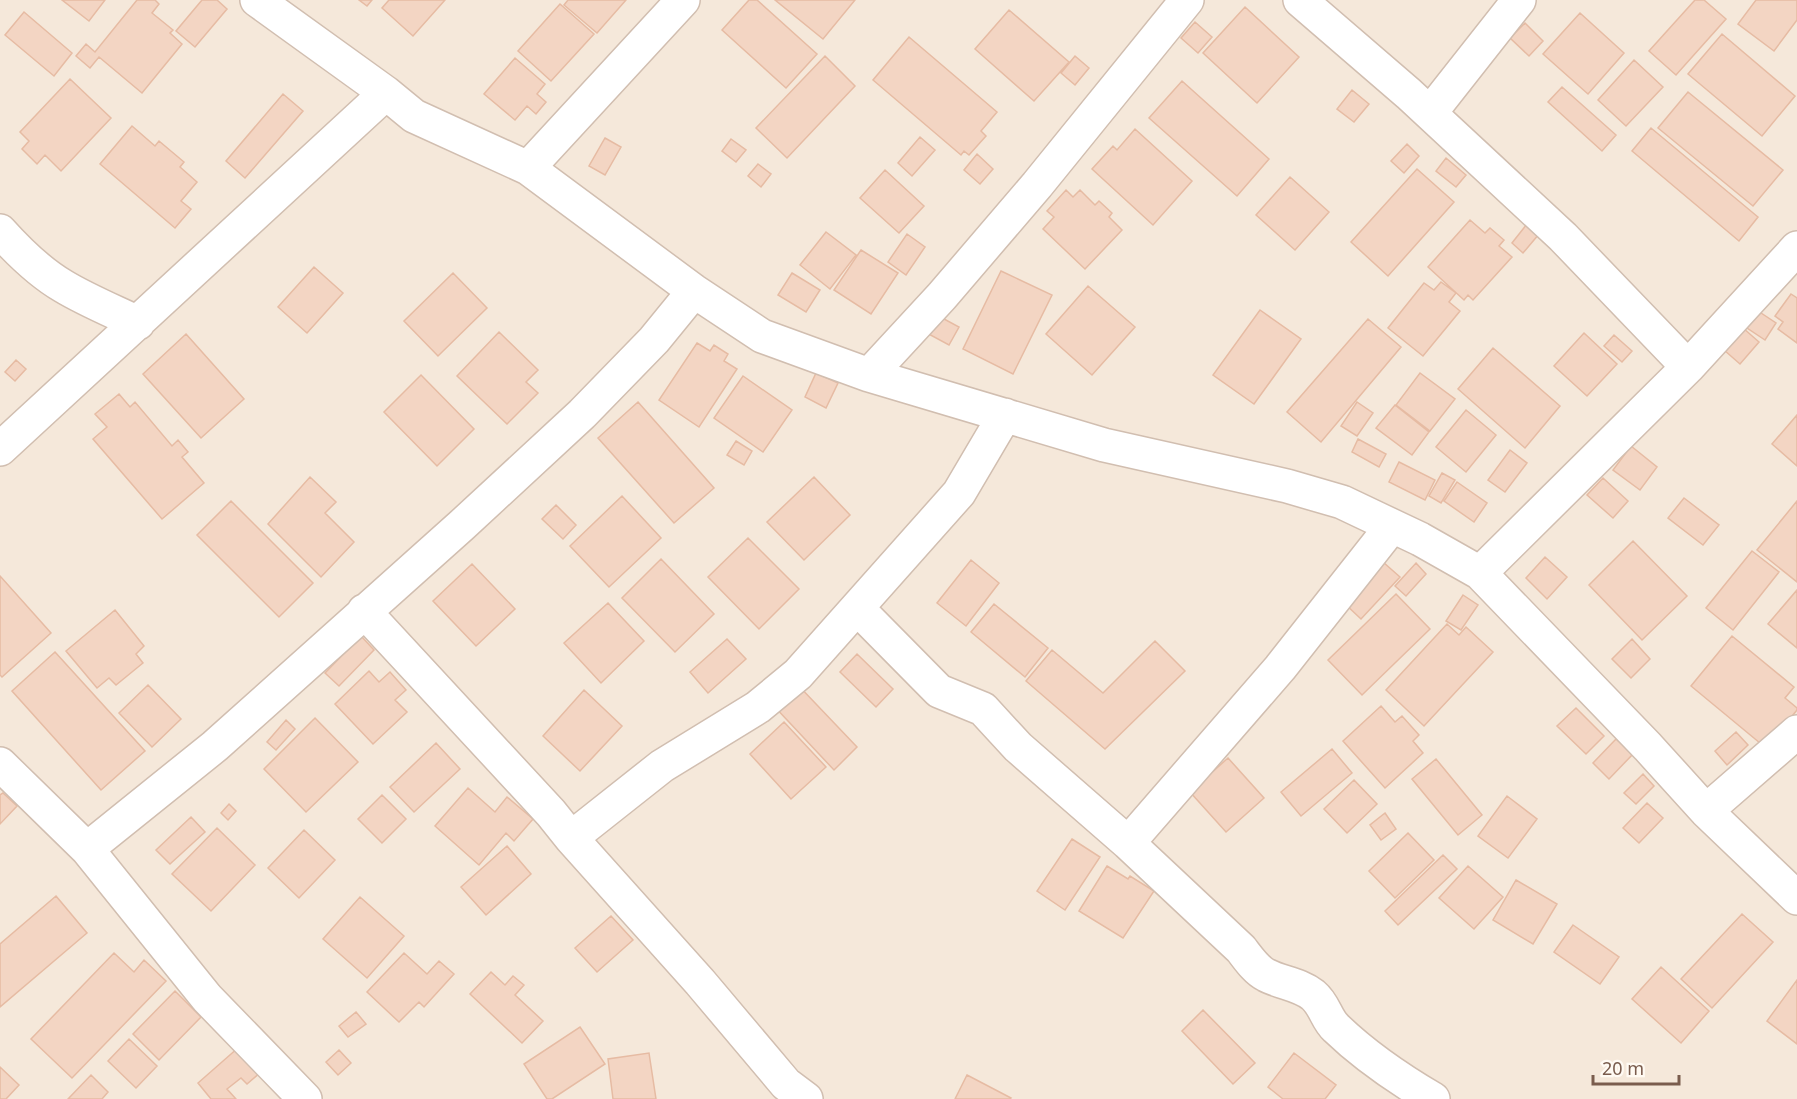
<svg xmlns="http://www.w3.org/2000/svg" width="1797" height="1099" viewBox="0 0 1797 1099" font-family="'Noto Sans',sans-serif">
	<rect width="100%" height="100%" fill="#fdf6ec"/>
	<path fill="#f5e8da" d="M0,0h1797v1099h-1797z"/>
	<path fill="#f3d5c3" stroke="#e6bba3" stroke-width="1.5" d="M62,0h43l-16,21z
		M137,0h18l4,4 -7,9 21,17 -3,3 12,11 -40,49 -43,-36 -9,11 -14,-12 10,-12 9,8z
		M202,0h15l10,9 -32,38 -19,-16z
		M359,0h13l-5,6z
		M389,0h56l-32,36 -31,-28z
		M568,0h58l-29,33 -33,-28z
		M749,0h8l60,54 -31,34 -64,-58z
		M775,0h80l-32,39z
		M1695,0h9l22,19 -50,56 -27,-24z
		M1756,0h41v20l-23,31 -36,-27z
		M560,4l34,30 -43,47 -33,-30z
		M1245,7l54,50 -42,46 -54,-50z
		M1009,10l60,52 -35,39 -59,-52z
		M24,12l48,41 -18,23 -49,-41z
		M1580,13l44,40 -36,41 -45,-40z
		M1195,22l17,15 -14,16 -17,-15z
		M1525,23l18,18 -14,15 -19,-18z
		M1722,34l73,62 -33,40 -74,-62z
		M909,37l88,75 -16,19 5,5 -17,19 -5,-4 -3,4 -88,-75z
		M825,56l30,30 -68,72 -31,-30z
		M1075,56l14,12 -14,17 -14,-12z
		M515,58l30,26 -8,10 9,8 -10,12 -9,-8 -12,14 -31,-26z
		M1634,60l29,27 -37,39 -28,-26z
		M70,79l41,39 -50,53 -16,-16 -8,9 -15,-15 7,-8 -9,-9z
		M1182,81l87,78 -32,37 -88,-78z
		M1562,87l54,48 -14,16 -54,-49z
		M1352,90l17,14 -15,18 -17,-13z
		M1688,92l95,78 -30,36 -95,-78z
		M283,94l20,17 -58,67 -19,-17z
		M132,126l23,20 4,-5 25,21 -4,5 17,15 -16,19 10,8 -16,19 -75,-64z
		M1651,128l107,89 -19,24 -107,-90z
		M1135,129l57,52 -39,44 -61,-56 21,-23 4,4z
		M920,137l15,13 -23,26 -14,-13z
		M605,138l16,9 -16,28 -16,-9z
		M731,139l15,11 -10,12 -14,-11z
		M1407,144l12,12 -15,17 -13,-12z
		M977,154l16,15 -13,15 -16,-14z
		M1446,158l20,17 -10,12 -20,-16z
		M758,164l13,10 -10,13 -13,-11z
		M1417,169l37,33 -66,74 -37,-34z
		M885,170l39,36 -25,27 -39,-35z
		M1290,177l39,35 -34,38 -39,-35z
		M1066,190l7,7 7,-7 15,15 4,-4 13,12 -3,4 13,13 -37,39 -42,-40 11,-12 -7,-6z
		M1470,220l15,13 5,-5 14,12 -5,6 13,11 -39,43 -5,-5 -4,5 -36,-33z
		M1527,224l12,10 -16,19 -11,-10z
		M826,232l30,23 -26,34 -30,-24z
		M907,234l18,13 -19,28 -18,-13z
		M861,250l37,23 -27,41 -37,-24z
		M314,267l29,26 -36,40 -29,-26z
		M1001,271l51,24 -39,79 -50,-25z
		M453,273l34,35 -49,48 -34,-35z
		M792,273l28,17 -14,22 -28,-17z
		M1441,282l15,11 -7,9 11,9 -37,45 -35,-28 36,-45 10,7z
		M1088,286l47,41 -43,48 -46,-41z
		M1791,294l6,4v45l-19,-14 5,-7 -8,-6z
		M1749,305l27,18 -11,17 -27,-18z
		M1260,310l41,29 -47,65 -41,-29z
		M933,313l26,14 -10,18 -26,-14z
		M1368,319l33,28 -80,95 -34,-30z
		M1735,321l24,21 -19,22 -24,-21z
		M499,332l39,38 -12,12 12,11 -31,31 -50,-48z
		M1584,333l33,31 -30,32 -33,-30z
		M186,334l58,65 -43,39 -58,-64z
		M1614,335l18,16 -10,11 -18,-16z
		M697,343l13,8 4,-6 14,9 -4,7 13,8 -38,58 -40,-27z
		M1493,348l67,58 -35,42 -67,-59z
		M16,360l10,9 -11,12 -10,-9z
		M816,373l22,10 -12,25 -21,-11z
		M1420,373l35,26 -25,32 -34,-26z
		M421,375l53,54 -37,37 -53,-54z
		M743,376l49,34 -29,42 -49,-34z
		M119,394l11,13 5,-5 37,44 6,-6 10,12 -6,5 22,26 -42,36 -69,-80 14,-12 -12,-13z
		M638,402l76,86 -40,35 -76,-85z
		M1357,402l16,11 -16,23 -16,-10z
		M1395,405l34,27 -17,23 -36,-27z
		M1466,410l30,25 -30,37 -30,-25z
		M1797,415v51l-25,-22z
		M1358,439l28,15 -7,13 -27,-15z
		M736,441l16,10 -8,14 -17,-10z
		M1631,446l26,21 -17,23 -27,-20z
		M1510,450l17,13 -22,29 -17,-12z
		M1399,462l36,18 -10,20 -36,-18z
		M1442,473l13,7 -14,23 -12,-7z
		M310,477l26,25 -11,11 29,29 -33,35 -53,-53z
		M814,477l36,38 -46,45 -37,-38z
		M1603,478l25,23 -15,17 -26,-23z
		M1457,482l30,21 -13,19 -30,-21z
		M622,496l39,42 -52,49 -39,-41z
		M1684,498l35,27 -16,20 -35,-27z
		M231,501l82,82 -34,34 -82,-82z
		M1797,501v81l-40,-32z
		M556,505l20,20 -13,14 -21,-20z
		M748,538l51,51 -40,40 -51,-52z
		M1633,541l54,55 -45,44 -53,-55z
		M1752,551l27,21 -46,58 -27,-22z
		M1545,557l22,20 -20,22 -21,-21z
		M661,559l53,55 -39,38 -53,-54z
		M971,560l28,23 -33,43 -29,-23z
		M1383,562l17,15 -39,42 -17,-16z
		M1416,563l10,11 -20,22 -11,-10z
		M472,564l43,45 -39,37 -43,-45z
		M0,576l51,57 -49,44 -2,-2z
		M1797,590v58l-29,-24z
		M1396,594l34,35 -68,66 -34,-35z
		M1463,595l15,10 -17,25 -15,-9z
		M608,603l36,38 -43,42 -37,-40z
		M994,604l54,44 -23,29 -54,-45z
		M115,610l29,36 -8,8 7,9 -27,22 -7,-7 -12,10 -31,-37z
		M1447,624l12,11 7,-8 27,25 -69,74 -38,-36z
		M361,636l13,14 -35,36 -14,-13z
		M1732,636l62,51 -9,11 12,10v2l-31,38 -75,-62z
		M727,639l19,20 -38,34 -18,-21z
		M1632,639l18,20 -19,19 -19,-19z
		M1155,641l30,30 -80,78 -79,-68 26,-31 51,43z
		M55,652l90,99 -44,39 -89,-99z
		M857,654l36,35 -17,18 -36,-35z
		M369,671l10,11 11,-10 16,18 -11,10 12,12 -34,32 -38,-40z
		M796,683l61,64 -23,23 -61,-65z
		M148,685l33,34 -29,28 -33,-34z
		M584,690l38,36 -42,45 -37,-35z
		M1381,706l14,16 7,-6 17,19 -6,6 10,12 -38,35 -42,-47z
		M1576,708l28,28 -18,18 -29,-28z
		M315,718l43,44 -52,50 -42,-43z
		M286,720l9,9 -19,21 -9,-8z
		M784,722l42,45 -35,32 -41,-45z
		M1736,732l12,13 -21,20 -12,-14z
		M1616,739l17,15 -24,25 -16,-16z
		M436,743l24,26 -46,43 -24,-25z
		M1332,749l20,24 -51,43 -20,-24z
		M1228,758l36,40 -38,34 -36,-40z
		M1436,759l46,56 -24,20 -46,-56z
		M1643,774l11,12 -18,18 -12,-11z
		M1354,780l23,24 -30,29 -23,-24z
		M468,788l27,24 12,-15 26,22 -19,22 -8,-8 -27,32 -44,-39z
		M3,793l14,13 -17,18v-29z
		M382,795l24,24 -24,24 -24,-24z
		M1507,796l30,23 -29,39 -30,-22z
		M1647,803l16,15 -24,25 -16,-15z
		M229,804l7,7 -8,9 -7,-7z
		M1385,813l11,16 -15,11 -11,-15z
		M191,817l14,15 -35,32 -14,-14z
		M217,828l38,37 -44,46 -39,-37z
		M304,830l31,30 -36,38 -31,-30z
		M1408,833l26,27 -39,38 -26,-27z
		M1072,839l28,18 -35,53 -28,-19z
		M507,846l24,28 -45,41 -25,-28z
		M1443,855l14,14 -59,56 -13,-14z
		M1107,866l21,13 2,-3 24,15 -31,47 -44,-27z
		M1468,866l35,31 -29,32 -35,-31z
		M1516,880l41,24 -24,40 -40,-24z
		M56,896l31,37 -87,74v-63z
		M360,897l44,39 -37,42 -44,-39z
		M1742,914l31,28 -61,66 -31,-29z
		M611,916l22,24 -36,32 -22,-24z
		M1573,925l46,32 -19,27 -46,-32z
		M114,953l20,19 10,-12 22,21 -94,97 -41,-39z
		M404,953l23,21 12,-13 15,13 -30,33 -5,-5 -20,20 -32,-30z
		M1661,967l48,44 -28,32 -49,-44z
		M491,972l14,13 8,-9 11,9 -9,10 28,26 -21,22 -52,-49z
		M1797,980v64l-30,-23z
		M175,991l26,26 -42,43 -26,-26z
		M1203,1010l52,53 -22,21 -51,-53z
		M356,1012l10,12 -18,13 -9,-11z
		M580,1027l25,37 -53,35h-5l-23,-35z
		M129,1039l28,27 -21,22 -28,-27z
		M239,1047l22,25 -14,12 -6,-6 -14,11 9,10h-25l-13,-16z
		M339,1050l12,13 -13,12 -12,-13z
		M649,1053l7,46h-43l-5,-40z
		M1294,1053l42,32 -11,14h-42l-15,-12z
		M0,1067l19,18 -13,14h-6z
		M91,1075l17,17 -6,7h-34z
		M967,1075l44,23 -1,1h-55z"/>
	<g fill="none" stroke-linecap="round" stroke-linejoin="round">
		<defs>
			<path id="minor" d="M257,0l129,93
				M1300,0l109,94 154,143 125,130
				M1430,113l89,-113
				M528,168l155,-168
				M0,231c18,20 39,41 63,55 23,14 50,25 75,37
				M869,375l73,-79 95,-111 150,-185
				M0,449l386,-356 28,23 114,52 166,123 68,45 107,39 235,70 183,41 55,16 78,37 60,34 168,174 58,64 91,87
				M1480,573l208,-206 109,-119
				M857,608l82,83 44,18 35,38 110,96 113,106c7,9 15,21 25,26 15,8 33,9 47,20 12,10 13,24 23,33 29,28 63,51 97,71
				M364,611l187,202 20,25 129,144 86,102 20,15
				M0,764l87,85 120,149 98,101
				M1706,811l91,-79
				M571,838l91,-72 96,-59 40,-33 161,-181 46,-78
				M1128,843l152,-175 112,-142
				M87,849l128,-103 247,-221 120,-111 72,-74 40,-49"/>
		</defs>
		<use href="#minor" stroke="#d1beb0" stroke-width="36"/>
		<use href="#minor" stroke="#fff" stroke-width="33"/>
	</g>
	<path d="M1593 1075v9h86v-9" fill="none" stroke="#7a5c4d" stroke-width="3"/>
	<text x="1602" y="1075" font-size="18" fill="#7a5c4d" stroke="#fffaf3" stroke-width="4.5" paint-order="stroke">20 m</text>
</svg>
